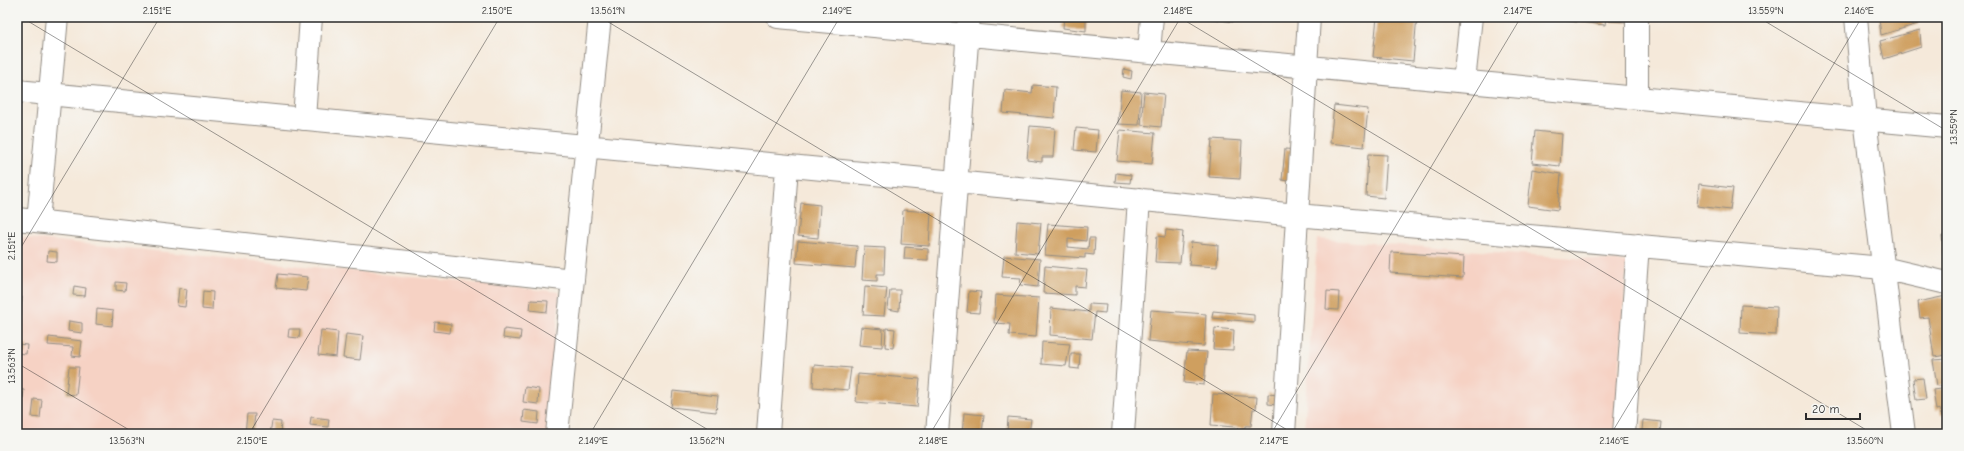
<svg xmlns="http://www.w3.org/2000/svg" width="1964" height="451" viewBox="0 0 1964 451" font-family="'Comic Neue',sans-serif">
	<rect width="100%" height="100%" fill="#f6f6f2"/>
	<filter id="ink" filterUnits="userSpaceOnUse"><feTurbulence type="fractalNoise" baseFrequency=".025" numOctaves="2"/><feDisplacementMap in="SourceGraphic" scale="8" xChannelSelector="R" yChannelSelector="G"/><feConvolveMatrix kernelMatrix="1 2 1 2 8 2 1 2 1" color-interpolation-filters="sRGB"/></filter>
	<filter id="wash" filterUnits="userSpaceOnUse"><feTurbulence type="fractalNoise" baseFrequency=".012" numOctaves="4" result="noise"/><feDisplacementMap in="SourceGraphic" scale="16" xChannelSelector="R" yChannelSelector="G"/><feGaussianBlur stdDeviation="0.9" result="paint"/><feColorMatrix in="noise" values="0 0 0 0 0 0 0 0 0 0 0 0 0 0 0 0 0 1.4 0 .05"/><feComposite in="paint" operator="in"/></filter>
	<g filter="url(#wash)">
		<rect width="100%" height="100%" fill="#f5e9da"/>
		<path fill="#f6d2c4" d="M17,237l543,55 -13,142h-530z
			M1317,239l310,23 -12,172h-311z"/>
		<g id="blocks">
			<path fill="#cf9f5f" d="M1002,17h22v4l-22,-3z
				M1064,17h22v14l-23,-3z
				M1201,17h32v5z
				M1377,17h40l-4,44 -40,-4z
				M1539,17h38v5z
				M1581,17h25l-1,8 -25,-3z
				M1610,17h16v5l-17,-1z
				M1885,17h33v7l-37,11 -2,-16z
				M1920,30l1,17 -37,12 -4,-18z
				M1124,69l8,2 -1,8 -8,-2z
				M1033,85l23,2 -2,31 -51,-5 2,-23 27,3z
				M1121,90l20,2 -2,33 -21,-1z
				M1144,92l20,2 -3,33 -20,-2z
				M1334,105l34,4 -4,38 -34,-4z
				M1030,126l25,2 -2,29h-11v5l-15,-2z
				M1076,128l22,2 -2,22 -22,-2z
				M1120,130l35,3 -3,31 -35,-3z
				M1535,131l27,3 -2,32 -28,-3z
				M1212,139l30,2 -2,38 -31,-2z
				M1285,149l14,1 -3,32 -14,-2z
				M1368,154l19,1 -3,43 -18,-2z
				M1532,169l29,5 -3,36 -30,-4z
				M1116,173l15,2 -1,8 -15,-1z
				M1699,184l34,4 -3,22 -33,-4z
				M801,203l19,2 -2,33 -20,-2z
				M903,210l28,2 -2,34 -28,-2z
				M1017,221l24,2 -3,31 -23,-2z
				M1048,224l39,3 -1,14 -18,-2v8l20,2 1,-11h6l-1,17 -9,-1v4l-40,-3z
				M1166,230l17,2 -3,31 -25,-1 2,-26 8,1z
				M1942,236h5v23h-3z
				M798,241l59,5 -2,22 -59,-5z
				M1191,242l27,3 -1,22 -28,-2z
				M864,247l21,1 -1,26h-7v7l-15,-1z
				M905,247l23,2v11l-24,-1z
				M48,251l9,1v10l-10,-1z
				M1391,252l73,5 -1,21 -73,-5z
				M1004,256l36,3 -2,28 -18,-2 1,-7 -19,-1z
				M1045,266l42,4 -2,17 -10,-1v9l-32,-2z
				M278,274l30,3 -2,14 -30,-3z
				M116,282l10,1 -1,8 -9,-1z
				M74,286l12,2 -1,8 -12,-1z
				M865,286l22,2 -3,28 -21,-1z
				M179,288l8,1 -2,18 -8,-1z
				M890,290h10l-1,21 -11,-2z
				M203,291l10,1 -1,18 -10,-1z
				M969,291l12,1 -2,21 -12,-1z
				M1327,291l12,1 -1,18 -12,-1z
				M996,295l43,3 -3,39 -27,-2 1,-11 -16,-1z
				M1946,296l1,59 -13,2 -6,-40 -8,1 -2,-16z
				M17,297h5l-2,27 -3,-1z
				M531,300l17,1 -1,11 -17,-2z
				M1089,304l17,1 -1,8 -10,-1 -3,27 -42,-4 1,-27 38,4z
				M1741,305l36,2 -1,28 -36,-2z
				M97,309l16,2 -1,15 -16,-2z
				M1151,310l55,4 -2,32 -56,-5z
				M1213,311l41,4v7l-42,-4z
				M69,321l13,2v10l-14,-2z
				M435,322l16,2 -1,9 -16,-2z
				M861,327l22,2 -1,18 -23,-2z
				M886,328l9,1 -2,19 -8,-1z
				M1215,328l19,2 -1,20 -20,-1z
				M289,329h11l-1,9 -11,-1z
				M504,329l17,2 -1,9 -17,-2z
				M321,330l17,2 -2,25 -18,-2z
				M346,334l17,2 -3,24 -17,-2z
				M49,337l33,4 -2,16 -8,-1 1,-9 -25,-2z
				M1042,342l28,2 -4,22 -25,-2z
				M17,344l10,1 -1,9 -9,-1z
				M1187,351l20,1 -3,33 -20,-2z
				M1071,354h9l-1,15 -9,-1z
				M1947,359v26l-10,1 -4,-26z
				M814,365l37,3 -3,22 -35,-3z
				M69,367h10l-3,28 -10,-1z
				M858,374l62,5 -3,28 -61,-5z
				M1923,378l3,21 -10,1 -3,-21z
				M525,387l14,2 -1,15 -15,-2z
				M1947,388v26l-6,1 -1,-6 -4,1 -3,-20z
				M17,389l7,1 -1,8 -6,-1z
				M673,391l45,5 -2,16 -45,-5z
				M1213,394l44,3 -1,12h-3l-2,17h-6v2l-34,-3z
				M1268,394l10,1 -1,10 -9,-1z
				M34,399l8,1 -2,18 -8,-1z
				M524,410l15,2 -1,12 -15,-2z
				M964,413l20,2 -2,19h-20z
				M247,414h8l-2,20h-8z
				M311,417l18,2 -1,8 -18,-2z
				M1008,417l23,2 -2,15h-22z
				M1643,420l18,2 -1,10 -18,-1z
				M272,421l9,1 -1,12h-10z
				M608,431l24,2v1h-24z"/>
		</g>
	</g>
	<g filter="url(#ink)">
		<use href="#blocks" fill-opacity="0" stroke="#908a82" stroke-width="1"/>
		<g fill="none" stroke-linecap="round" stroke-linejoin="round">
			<defs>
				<path id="minor" d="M778,17l1169,110
					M1856,17l9,102 39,315
					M1149,52l3,-35
					M1464,81l7,-64
					M17,91l1280,124 586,53 64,15
					M1637,98v-81
					M304,119l7,-102
					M17,219l556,61
					M38,221l19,-204
					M557,434l43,-417
					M768,434l19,-268
					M937,434l32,-417
					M1123,434l16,-235
					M1284,434l25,-417
					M1624,434l14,-189"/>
			</defs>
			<use href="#minor" stroke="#908a82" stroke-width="24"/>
			<use href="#minor" stroke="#fff" stroke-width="22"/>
		</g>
	</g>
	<path fill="none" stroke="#2b2b2b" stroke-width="1" stroke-opacity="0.45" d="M21,17l694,417M600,17l694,417M1179,17l694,417M1758,17l189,114M17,254l143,-237M17,363l119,71M249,434l251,-417M590,434l250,-417M930,434l251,-417M1271,434l250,-417M1611,434l251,-417"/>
	<rect width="1964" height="451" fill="none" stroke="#f6f6f2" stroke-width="44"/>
	<path d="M1806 413v6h54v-6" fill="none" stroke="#2b2b2b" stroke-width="2"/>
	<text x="1812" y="413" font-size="12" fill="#2b2b2b" stroke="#f6f6f2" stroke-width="3" paint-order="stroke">20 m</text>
	<rect x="22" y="22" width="1920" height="407" fill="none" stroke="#2b2b2b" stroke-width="1.5"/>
	<g font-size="10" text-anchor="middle" fill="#2b2b2b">
		<text x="157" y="14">2.151°E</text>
		<text x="497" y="14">2.150°E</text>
		<text x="608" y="14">13.561°N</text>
		<text x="837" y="14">2.149°E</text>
		<text x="1178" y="14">2.148°E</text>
		<text x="1518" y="14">2.147°E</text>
		<text x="1766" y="14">13.559°N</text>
		<text x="1859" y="14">2.146°E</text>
		<text transform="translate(1953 127) rotate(-90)" y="4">13.559°N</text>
		<text transform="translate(11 246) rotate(-90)" y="4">2.151°E</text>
		<text transform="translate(11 366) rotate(-90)" y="4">13.563°N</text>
		<text x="127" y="444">13.563°N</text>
		<text x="252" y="444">2.150°E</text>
		<text x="593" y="444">2.149°E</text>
		<text x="707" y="444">13.562°N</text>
		<text x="933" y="444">2.148°E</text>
		<text x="1274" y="444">2.147°E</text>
		<text x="1614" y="444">2.146°E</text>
		<text x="1865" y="444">13.560°N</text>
	</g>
</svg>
